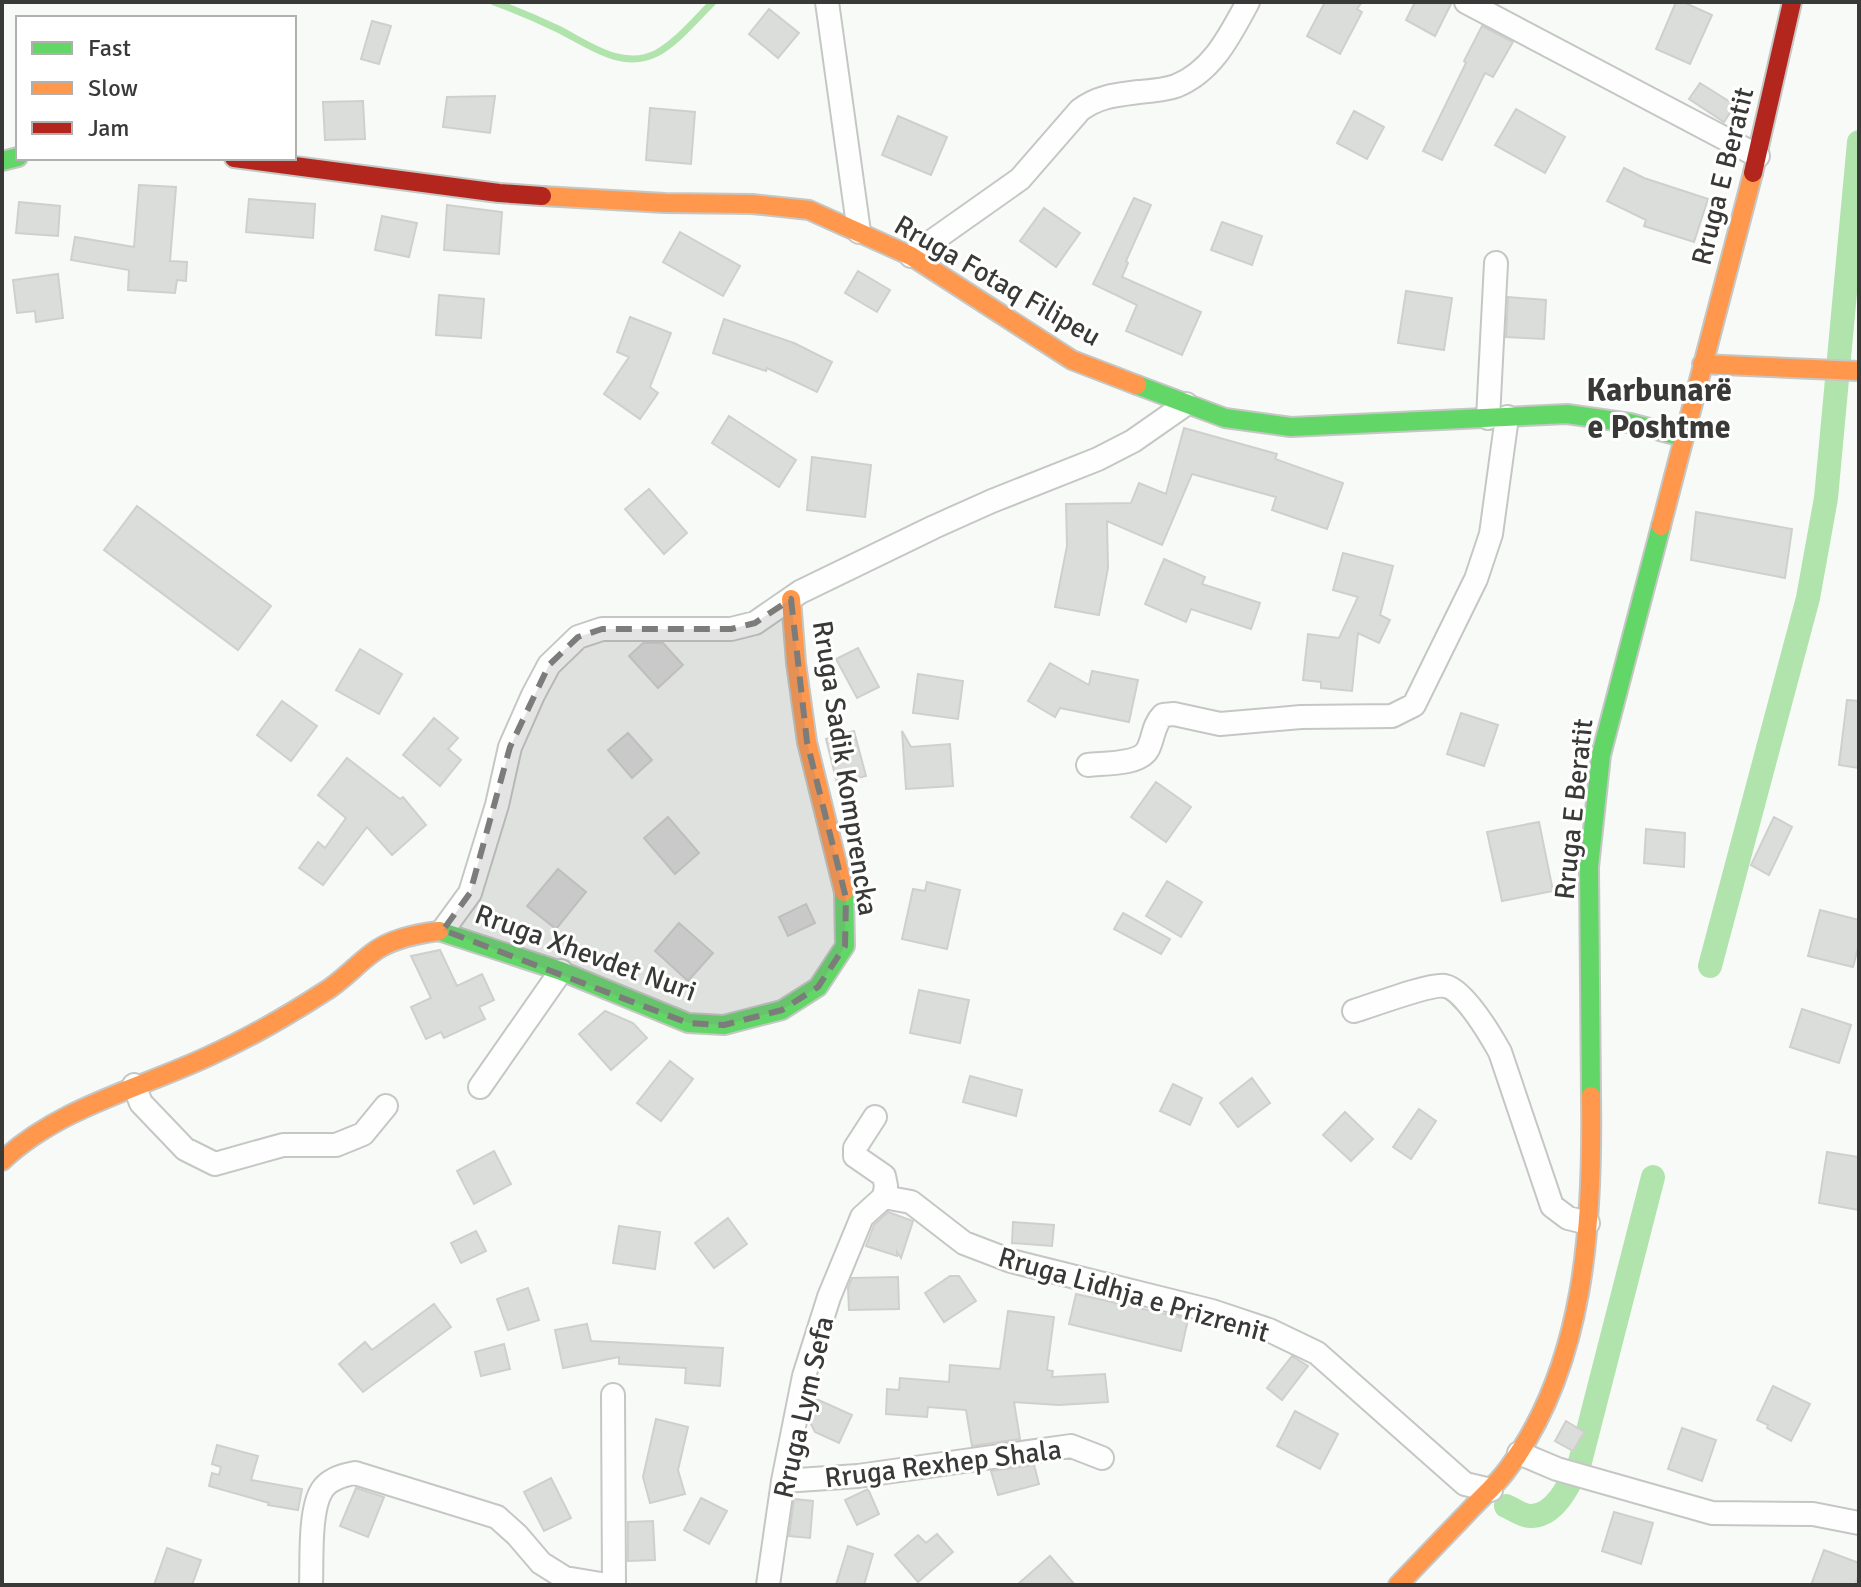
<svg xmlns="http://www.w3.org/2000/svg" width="1861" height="1587" viewBox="0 0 1861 1587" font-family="Signika,sans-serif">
	<rect width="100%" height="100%" fill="#f8faf8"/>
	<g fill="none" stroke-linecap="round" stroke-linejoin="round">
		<path stroke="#b1e4ac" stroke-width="7" d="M494,2c22,8 43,17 64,27 30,15 64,42 99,24 21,-12 39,-34 56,-51"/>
		<path stroke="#b1e4ac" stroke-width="24" d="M1710,966l98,-368 18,-100 33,-356
			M1506,1506c7,3 16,10 24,10 26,1 41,-35 50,-54l73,-285"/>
	</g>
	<path fill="#dbdddb" stroke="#cfd0ce" stroke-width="2" d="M1325,2h37l-5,7 5,3 -22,42 -33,-18z
		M1415,2h37l-17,34 -29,-16z
		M1676,2h7l29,13 -22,49 -34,-15z
		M769,9l30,24 -21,25 -29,-24z
		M372,21l19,5 -12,38 -18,-5z
		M1482,26l31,16 -20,35 -8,-4 -43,87 -19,-9 43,-88 -2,-2z
		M1700,83l35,22 -11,17 -35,-23z
		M495,96l-5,37 -47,-6 4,-30z
		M363,101l2,38 -40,1 -2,-38z
		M650,108l45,4 -4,52 -45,-4z
		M1516,109l49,28 -20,36 -50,-28z
		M1354,111l30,16 -17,32 -30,-16z
		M898,116l49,21 -16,38 -49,-20z
		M1624,168l20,10 64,21 -14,43 -50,-16 2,-6 -39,-19z
		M139,185l37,2 -6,74 17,1 -1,19 -9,-1 -2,13 -47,-3 1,-20 -58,-10 4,-23 59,10z
		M1134,198l17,7 -25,56 2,2 -6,14 79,35 -19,43 -56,-24 11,-26 -44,-21z
		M249,199l66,5 -2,34 -67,-6z
		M19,202l41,4 -2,30 -42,-3z
		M447,205l55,7 -3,42 -55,-4z
		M1044,208l36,25 -24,34 -36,-26z
		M382,216l35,7 -8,34 -34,-7z
		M1222,222l40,14 -10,29 -41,-15z
		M680,232l60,34 -17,30 -60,-34z
		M858,271l32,19 -13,22 -32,-19z
		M58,274l5,44 -27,4 -1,-11 -18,2 -4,-33z
		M1406,291l46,7 -8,52 -46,-7z
		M439,295l45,4 -3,39 -45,-3z
		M1508,297l38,3 -2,39 -38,-2z
		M630,317l41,16 -21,54 8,6 -18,26 -36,-25 25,-37 -12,-5z
		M724,319l70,24 38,19 -15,30 -50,-24 -1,3 -53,-18z
		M729,416l67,44 -17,27 -67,-44z
		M1184,428l93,26 -2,5 68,24 -16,46 -55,-19 4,-13 -84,-23 -30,71 -55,-24 1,47 -9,47 -44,-8 12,-61 -1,-42 65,-1 8,-20 27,11z
		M812,457l59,8 -6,52 -58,-7z
		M649,489l38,44 -23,21 -39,-45z
		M137,506l134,100 -33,44 -134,-100z
		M1696,512l96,17 -7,49 -94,-18z
		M1343,553l50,13 -13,49 10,5 -11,23 -21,-10 -6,58 -31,-3v-6l-18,-2 5,-46 31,4 19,-41 -25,-7z
		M1164,559l41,18 -3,7 58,19 -9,26 -60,-20 -5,13 -41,-18z
		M643,643h20l20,22 -25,23 -29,-32z
		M858,648l21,39 -22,11 -21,-39z
		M360,649l42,25 -23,40 -43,-24z
		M1050,663l39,22 3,-14 46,9 -9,42 -69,-14 -5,9 -27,-16z
		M918,674l45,7 -5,38 -45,-6z
		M1847,700l12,1v67l-20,-3z
		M282,701l35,25 -26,35 -34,-26z
		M1461,713l37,12 -14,41 -37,-12z
		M434,718l24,20 -10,11 13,11 -21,26 -37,-31z
		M854,731l12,45 -29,7 -11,-44z
		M902,731l9,16 39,-3 3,42 -47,3z
		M628,733l24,27 -20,18 -24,-28z
		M347,758l53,41 3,-2 23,28 -34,30 -25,-28 -44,58 -24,-17 19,-26 7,6 21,-30 -28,-23z
		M1156,782l35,25 -25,35 -35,-25z
		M668,817l31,36 -24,21 -31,-36z
		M1774,817l18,10 -23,48 -18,-10z
		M1539,822l14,69 -51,10 -15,-69z
		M1646,829l39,4 -1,34 -40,-4z
		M558,869l28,23 -30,37 -29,-23z
		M1167,881l35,21 -21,35 -35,-21z
		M927,882l33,8 -13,59 -45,-10 11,-50 12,2z
		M806,904l9,19 -27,13 -9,-19z
		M1820,910l39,10v24l-6,23 -45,-11z
		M1123,913l47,26 -9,15 -47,-25z
		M679,923l34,30 -25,28 -33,-30z
		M440,950l17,36 25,-12 12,26 -15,7 6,12 -41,19 -3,-6 -15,7 -15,-32 20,-9 -20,-42z
		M919,990l50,10 -9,43 -50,-10z
		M1802,1009l49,16 -12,38 -49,-16z
		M605,1011l28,12 14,15 -36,32 -32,-36z
		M670,1061l23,18 -32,42 -24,-18z
		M970,1076l52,14 -6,26 -53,-14z
		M1252,1078l18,25 -32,24 -18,-24z
		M1173,1084l29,14 -12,27 -30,-14z
		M1419,1109l17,12 -25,38 -18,-12z
		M1345,1112l28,27 -22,22 -28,-26z
		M494,1151l17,33 -37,20 -17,-33z
		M1827,1152l32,5v53l-40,-7z
		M888,1212l25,9 -12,37 -4,-6v4l-31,-10 8,-21z
		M728,1218l19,26 -33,24 -19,-25z
		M1013,1222l41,3 -2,21 -40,-3z
		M619,1226l41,6 -5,37 -42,-6z
		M476,1231l10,20 -25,12 -10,-20z
		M950,1276h9l17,25 -32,21 -19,-29z
		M898,1277l1,32 -50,1 -1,-22 4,-10z
		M528,1288l11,32 -31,10 -11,-31z
		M1076,1294l112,25 -7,32 -112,-27z
		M434,1304l17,23 -88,65 -24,-28 26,-22 7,8z
		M1008,1311l46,6 -7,53 6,1 -1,6 53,-3 3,28 -49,3 -45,-3 6,37 -48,7 -6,-36 -38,-3 -1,10 -41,-3 1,-25 12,1 1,-12 49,4 1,-17 50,4z
		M587,1324l4,17 132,7 -3,38 -35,-3 1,-15 -67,-4v-7l-56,11 -8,-38z
		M504,1344l6,25 -29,7 -6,-24z
		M1292,1356l16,10 -26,34 -15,-12z
		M1773,1386l37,18 -19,37 -24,-13 1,-3 -11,-5z
		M814,1398l38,17 -13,28 -24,-11 -6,-12z
		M1295,1411l43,23 -18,35 -43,-23z
		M656,1419l32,8 -10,43 7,24 -35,9 -7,-26z
		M1566,1421l18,11 -11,19 -18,-10z
		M1682,1428l34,12 -14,41 -34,-12z
		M217,1445l41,11 -7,24 51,9 -4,21 -30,-5 1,-2 -60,-17 3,-13 7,2 2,-8 -9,-3z
		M1034,1465l5,19 -41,11 -7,-24z
		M551,1478l20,40 -27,13 -20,-39z
		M356,1488l28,9 -16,40 -28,-11z
		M868,1489l11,25 -22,11 -12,-25z
		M701,1498l26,13 -18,33 -25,-14z
		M794,1499l19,2 -3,37 -21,-2z
		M1614,1512l39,11 -12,41 -39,-13z
		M653,1521l2,39 -27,1v-39z
		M937,1534l16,18 -35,30 -23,-27 23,-20 8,8z
		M848,1546l25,8 -9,31h-28z
		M167,1548l34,12 -9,25h-38z
		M1824,1550l35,13v11l-4,11h-44z
		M1050,1556l25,29h-58z"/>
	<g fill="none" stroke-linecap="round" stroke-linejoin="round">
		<defs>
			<path id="street" d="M827,2l32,230
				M1466,2l292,154
				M911,256l109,-77 60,-69c19,-14 36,-15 59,-18 12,-1 26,-2 37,-6 37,-15 54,-51 72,-84
				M1488,418l8,-155
				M1088,765c16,-2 52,0 60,-16 6,-12 5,-24 15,-34l11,-1 46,10 81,-7 91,-1 22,-11 62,-126 15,-45 16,-117
				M443,930l27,-37 27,-88 13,-58 23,-52 16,-30 29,-28 24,-8h129l24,-6 45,-31 134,-65 58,-26 106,-42 35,-18 53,-37
				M1354,1011c17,-5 77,-28 91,-25 19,3 46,50 55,66l52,154 16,12 20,5
				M134,1085l7,18 44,46 30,15 68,-19h53l27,-11 23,-28
				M480,1087l81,-116
				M875,1117l-20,31v8l29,20 2,10 -2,11
				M884,1197l27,5 53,41 47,18 201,50 57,19 48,23 148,131 26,6
				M613,1395l1,190
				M1519,1453l38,16 155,44 101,1 46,9
				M783,1481l75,-5 213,-30 31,12
				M311,1585c1,-24 -2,-75 11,-95 7,-11 21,-15 33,-17l142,44 20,18 24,28 24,15 42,7
				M768,1585l15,-104 21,-105 25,-79 33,-80 22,-20"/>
			<path id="fast" d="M2,161l16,-4
				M1137,385l88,33 66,9 276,-13 63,9 53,14
				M439,931l122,40 127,52 36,2 58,-15 36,-23 27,-41 -1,-54
				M1591,1096l-2,-229 12,-112 60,-229"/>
			<path id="slow" d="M542,196l123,7 87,1 57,6 102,46 161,104 65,25
				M1702,364l157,7
				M1661,526l92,-353
				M791,599l5,64 11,79 37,150
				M2,1161c56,-53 136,-72 205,-104 40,-18 80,-41 117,-65 17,-10 31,-26 47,-38 18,-15 45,-20 68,-23
				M1398,1585c24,-25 48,-50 72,-75 12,-13 27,-26 37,-40 79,-105 86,-247 84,-374"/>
			<path id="jam" d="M234,158l265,35 43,3
				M1753,173l39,-171"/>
		</defs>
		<use href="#street" stroke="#c5c7c5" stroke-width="26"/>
		<use href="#fast" stroke="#c5c7c5" stroke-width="22"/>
		<use href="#slow" stroke="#c5c7c5" stroke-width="22"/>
		<use href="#jam" stroke="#c5c7c5" stroke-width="22"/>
		<use href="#street" stroke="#fefefe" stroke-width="22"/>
		<use href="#fast" stroke="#63d668" stroke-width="18"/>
		<use href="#slow" stroke="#ff974d" stroke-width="18"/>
		<use href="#jam" stroke="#b3261e" stroke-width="18"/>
	</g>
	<path fill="#7c7d7b" fill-opacity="0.2" stroke="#7c7d7b" stroke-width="6" stroke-dasharray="16 10" stroke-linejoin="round" d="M791,599l16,143 39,156 -1,48 -27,41 -36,23 -58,15 -36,-2 -245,-93 27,-37 40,-146 39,-82 29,-28 24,-8h129l24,-6z"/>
	<g text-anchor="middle" stroke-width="6" stroke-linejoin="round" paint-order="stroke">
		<g font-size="28" fill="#393a38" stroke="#fff">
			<text transform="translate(1722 176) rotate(-76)" y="10">Rruga E Beratit</text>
			<text transform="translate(998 280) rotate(30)" y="10">Rruga Fotaq Filipeu</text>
			<text transform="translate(846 768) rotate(81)" y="10">Rruga Sadik Komprencka</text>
			<text transform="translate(1573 809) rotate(-84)" y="10">Rruga E Beratit</text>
			<text transform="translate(586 952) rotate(20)" y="10">Rruga Xhevdet Nuri</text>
			<text transform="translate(1134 1294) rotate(16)" y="10">Rruga Lidhja e Prizrenit</text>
			<text transform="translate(803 1407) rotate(-77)" y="10">Rruga Lym Sefa</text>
			<text transform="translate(943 1463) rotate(-7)" y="10">Rruga Rexhep Shala</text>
		</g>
		<g font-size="32" font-weight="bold" fill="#393a38" stroke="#fff">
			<text x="1659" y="401">Karbunarë<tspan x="1659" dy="37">e Poshtme</tspan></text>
		</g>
	</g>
	<rect width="1861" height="1587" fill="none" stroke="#393a38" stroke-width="8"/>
	<rect x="16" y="16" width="280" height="144" fill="#ffffff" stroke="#b0b0af" stroke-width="2"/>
	<rect x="32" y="42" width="40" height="12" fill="#63d668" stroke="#b0b0af" stroke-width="2"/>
	<text x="88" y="56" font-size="24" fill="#393a38">Fast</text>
	<rect x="32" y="82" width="40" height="12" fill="#ff974d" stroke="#b0b0af" stroke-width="2"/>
	<text x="88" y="96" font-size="24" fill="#393a38">Slow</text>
	<rect x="32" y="122" width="40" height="12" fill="#b3261e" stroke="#b0b0af" stroke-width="2"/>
	<text x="88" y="136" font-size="24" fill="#393a38">Jam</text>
</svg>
